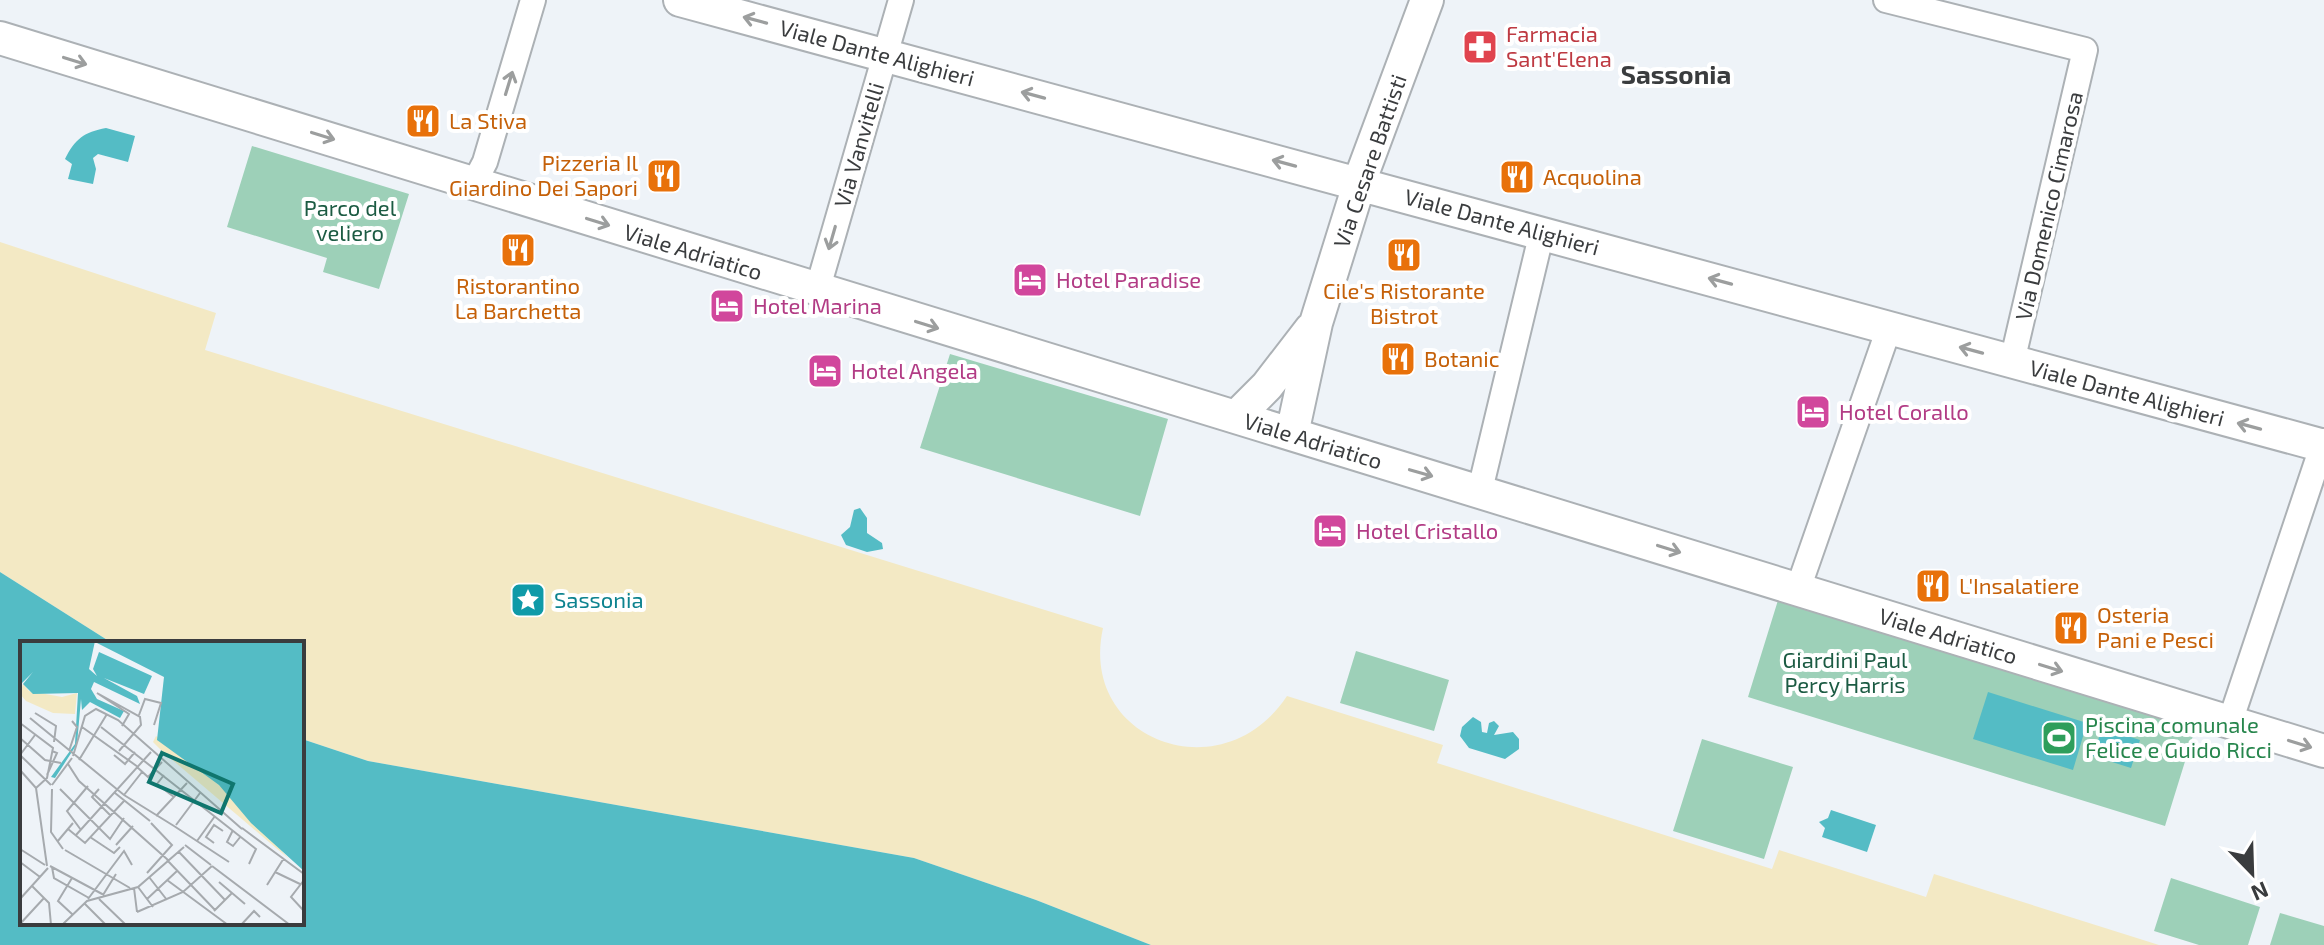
<svg xmlns="http://www.w3.org/2000/svg" width="2324" height="945" viewBox="0 0 2324 945" font-family="'Exo 2',sans-serif">
	<rect width="100%" height="100%" fill="#eef3f8"/>
	<path fill="#9dd0b8" d="M252,146l157,48 -30,95 -56,-17 4,-14 -100,-31z
		M950,354l218,65 -28,97 -220,-68z
		M1779,597l417,129 -31,100 -417,-129z
		M1356,651l93,29 -15,51 -94,-28z
		M1702,739l91,28 -29,92 -91,-28z
		M2171,878l89,29 -12,38h-49l-45,-14z
		M2280,913l44,13v19h-54z"/>
	<path fill="#f3e9c4" d="M0,242l216,71 -11,37 898,278c-25,112 119,166 184,68l156,49 -6,18 335,106 7,-19 147,47 8,-23 225,71h-1008l-115,-45 -122,-42 -546,-97 -66,-22v-96h-190l-112,-71z"/>
	<path fill="#54bcc5" d="M106,128l29,8 -7,26 -30,-8 -5,4 3,11 -3,15 -25,-5 4,-15 -7,-5c10,-20 19,-27 41,-31z
		M860,508l7,10v15l15,10 1,6 -16,3 -21,-7 -5,-10 9,-8 4,-17z
		M0,572l112,71h-90v280h280v-184l66,22 546,97 122,42 115,45h-1151z
		M1988,692l99,31 -14,47 -100,-31z
		M1473,717l8,5 1,10 5,1 2,-10 5,-2 5,5 -5,9 19,-3 6,7v10l-14,10 -36,-11 -9,-12 2,-9z
		M2102,728l38,12 -9,28 -38,-12z
		M1831,810l45,15 -9,27 -45,-15 3,-9 -6,-6 9,-4z"/>
	<g fill="none" stroke-linecap="round" stroke-linejoin="round">
		<defs>
			<path id="minor" d="M1886,0l199,50 -73,312
				M474,183l11,-21 48,-162
				M817,291l84,-291
				M1480,490l62,-258
				M1798,589l91,-261
				M2230,722l94,-281"/>
			<path id="tertiary" d="M680,0l1644,446
				M0,38l2324,713
				M1236,417l31,-31 44,-57
				M1292,434l24,-111 47,-151 64,-172"/>
		</defs>
		<use href="#minor" stroke="#acb1b5" stroke-width="28"/>
		<use href="#tertiary" stroke="#acb1b5" stroke-width="36"/>
		<use href="#minor" stroke="#fff" stroke-width="24"/>
		<use href="#tertiary" stroke="#fff" stroke-width="32"/>
	</g>
	<defs><path id="oneway-shaft" d="M-6 0H5M1.5-3L5.5 0L1.5 3" fill="none" stroke-width="1.6" stroke-linecap="round" stroke-linejoin="round" transform="scale(2)"/></defs>
	<g stroke="#9c9e9e">
		<use href="#oneway-shaft" transform="translate(755 20) rotate(-165)"/>
		<use href="#oneway-shaft" transform="translate(75 61) rotate(17)"/>
		<use href="#oneway-shaft" transform="translate(509 83) rotate(-73)"/>
		<use href="#oneway-shaft" transform="translate(1033 95) rotate(-165)"/>
		<use href="#oneway-shaft" transform="translate(323 136) rotate(17)"/>
		<use href="#oneway-shaft" transform="translate(1284 163) rotate(-165)"/>
		<use href="#oneway-shaft" transform="translate(598 222) rotate(17)"/>
		<use href="#oneway-shaft" transform="translate(832 238) rotate(106)"/>
		<use href="#oneway-shaft" transform="translate(1720 281) rotate(-165)"/>
		<use href="#oneway-shaft" transform="translate(927 325) rotate(17)"/>
		<use href="#oneway-shaft" transform="translate(1971 350) rotate(-165)"/>
		<use href="#oneway-shaft" transform="translate(2249 426) rotate(-165)"/>
		<use href="#oneway-shaft" transform="translate(1421 473) rotate(16)"/>
		<use href="#oneway-shaft" transform="translate(1669 549) rotate(17)"/>
		<use href="#oneway-shaft" transform="translate(2051 668) rotate(17)"/>
		<use href="#oneway-shaft" transform="translate(2300 744) rotate(17)"/>
	</g>
	<defs>
		<symbol id="pharmacy-square" viewBox="-11 -11 22 22"><rect x="-9" y="-9" width="18" height="18" rx="4" fill="#e0444e" stroke="#fff"/><path d="M-2-6h4v4h4v4h-4v4h-4v-4h-4v-4h4Z" fill="#fff"/></symbol>
		<symbol id="restaurant-square" viewBox="-11 -11 22 22"><rect x="-9" y="-9" width="18" height="18" rx="4" fill="#e8710a" stroke="#fff"/><path d="M-5-6h1v4h1v-4h1v4h1v-4h1v5L-1.5 .5V6h-2V.5L-5-1ZM5-6V6H3V1.5H1.5Q1.5-4 5-6Z" fill="#fff"/></symbol>
		<symbol id="hotel-square" viewBox="-11 -11 22 22"><rect x="-9" y="-9" width="18" height="18" rx="4" fill="#d1479c" stroke="#fff"/><path d="M-6-4.5h1.5V1H6V5H4.5V3h-9V5H-6ZM-4 0a1.8 1.8 0 1 1 3.6 0ZM.5 0V-2.5h3Q6-2.5 6 0Z" fill="#fff"/></symbol>
		<symbol id="sight-square" viewBox="-11 -11 22 22"><rect x="-9" y="-9" width="18" height="18" rx="4" fill="#0f9aa8" stroke="#fff"/><path d="M0-6L1.8-2.2L6-1.7L2.9 1.2L3.7 5.4L0 3.3L-3.7 5.4L-2.9 1.2L-6-1.7L-1.8-2.2Z" fill="#fff"/></symbol>
		<symbol id="stadium-square" viewBox="-11 -11 22 22"><rect x="-9" y="-9" width="18" height="18" rx="4" fill="#2e9e5b" stroke="#fff"/><path d="M0-5a6.5 5 0 1 0 0 10a6.5 5 0 1 0 0-10ZM-3.5-1.8h7v3.6h-7Z" fill="#fff"/></symbol>
	</defs>
	<g fill-rule="evenodd">
		<use href="#pharmacy-square" x="1460" y="27" width="40" height="40"/>
		<use href="#restaurant-square" x="403" y="101" width="40" height="40"/>
		<use href="#restaurant-square" x="644" y="156" width="40" height="40"/>
		<use href="#restaurant-square" x="1497" y="157" width="40" height="40"/>
		<use href="#restaurant-square" x="498" y="230" width="40" height="40"/>
		<use href="#restaurant-square" x="1384" y="235" width="40" height="40"/>
		<use href="#hotel-square" x="1010" y="260" width="40" height="40"/>
		<use href="#hotel-square" x="707" y="286" width="40" height="40"/>
		<use href="#restaurant-square" x="1378" y="339" width="40" height="40"/>
		<use href="#hotel-square" x="805" y="351" width="40" height="40"/>
		<use href="#hotel-square" x="1793" y="392" width="40" height="40"/>
		<use href="#hotel-square" x="1310" y="511" width="40" height="40"/>
		<use href="#restaurant-square" x="1913" y="566" width="40" height="40"/>
		<use href="#sight-square" x="508" y="580" width="40" height="40"/>
		<use href="#restaurant-square" x="2051" y="608" width="40" height="40"/>
		<use href="#stadium-square" x="2039" y="718" width="40" height="40"/>
	</g>
	<g text-anchor="middle" stroke-width="8" stroke-linejoin="round" paint-order="stroke">
		<g font-size="22" fill="#be3a42" stroke="#fff" text-anchor="start">
			<text x="1506" y="42">Farmacia<tspan x="1506" dy="25">Sant'Elena</tspan></text>
		</g>
		<g font-size="22" fill="#3a3c3e" stroke="#fff">
			<text transform="translate(877 53) rotate(15)" y="8">Viale Dante Alighieri</text>
			<text transform="translate(859 145) rotate(-74)" y="8">Via Vanvitelli</text>
			<text transform="translate(1370 161) rotate(-71)" y="8">Via Cesare Battisti</text>
			<text transform="translate(2049 206) rotate(-77)" y="8">Via Domenico Cimarosa</text>
			<text transform="translate(1502 222) rotate(15)" y="8">Viale Dante Alighieri</text>
			<text transform="translate(693 252) rotate(17)" y="8">Viale Adriatico</text>
			<text transform="translate(2127 393) rotate(15)" y="8">Viale Dante Alighieri</text>
			<text transform="translate(1313 441) rotate(17)" y="8">Viale Adriatico</text>
			<text transform="translate(1948 636) rotate(17)" y="8">Viale Adriatico</text>
		</g>
		<g font-size="22" fill="#c56008" stroke="#fff" text-anchor="start">
			<text x="449" y="129">La Stiva</text>
			<text x="638" y="171" text-anchor="end">Pizzeria Il<tspan x="638" dy="25">Giardino Dei Sapori</tspan></text>
			<text x="1543" y="185">Acquolina</text>
			<text x="518" y="294" text-anchor="middle">Ristorantino<tspan x="518" dy="25">La Barchetta</tspan></text>
			<text x="1404" y="299" text-anchor="middle">Cile's Ristorante<tspan x="1404" dy="25">Bistrot</tspan></text>
			<text x="1424" y="367">Botanic</text>
			<text x="1959" y="594">L'Insalatiere</text>
			<text x="2097" y="623">Osteria<tspan x="2097" dy="25">Pani e Pesci</tspan></text>
		</g>
		<g font-size="22" fill="#1c5b43" stroke="#fff">
			<text x="350" y="216">Parco del<tspan x="350" dy="25">veliero</tspan></text>
			<text x="1845" y="668">Giardini Paul<tspan x="1845" dy="25">Percy Harris</tspan></text>
		</g>
		<g font-size="22" fill="#b23c85" stroke="#fff" text-anchor="start">
			<text x="1056" y="288">Hotel Paradise</text>
			<text x="753" y="314">Hotel Marina</text>
			<text x="851" y="379">Hotel Angela</text>
			<text x="1839" y="420">Hotel Corallo</text>
			<text x="1356" y="539">Hotel Cristallo</text>
		</g>
		<g font-size="22" fill="#0d838f" stroke="#fff" text-anchor="start">
			<text x="554" y="608">Sassonia</text>
		</g>
		<g font-size="22" fill="#27864d" stroke="#fff" text-anchor="start">
			<text x="2085" y="733">Piscina comunale<tspan x="2085" dy="25">Felice e Guido Ricci</tspan></text>
		</g>
		<g font-size="26" font-weight="bold" fill="#3a3c3e" stroke="#fff">
			<text x="1676" y="84">Sassonia</text>
		</g>
	</g>
	<g transform="translate(20 641)">
		<rect width="284" height="284" fill="#eef3f8"/>
		<path d="M3,43l6,7 33,6 15,-4 -2,21 -22,-1 -27,-12 -6,-7zM136,95l67,52 66,71 -126,-107 -10,-10z" fill="#f3e9c4"/>
		<path d="M0,0h75l-6,28 8,7 -4,-7 6,-17 53,24 -8,18 -40,-16 33,18 3,8 -46,-22 -3,7 6,10 27,12 -4,7 -30,-16 -8,8 -1,-11 -4,45 -22,34 -4,-1 24,-33 3,-51 -45,1 -10,-10 10,-12 -13,13zM284,0v230l-53,-48 -32,-38 -62,-45 7,-63 -67,-34z" fill="#54bcc5"/>
		<path fill="none" stroke="#a6aaae" stroke-width="2" d="M77,52l43,24 1,8 -22,26M77,52l32,21 -7,12M15,72l21,13 -2,16M119,74l6,-16 16,4 -7,22M10,77l94,77 50,31M0,82l33,25 -6,30 -11,10M62,86l56,40M81,86l155,122 -7,15M0,97l25,22 16,3M49,110l8,-24 -5,-6M0,114l15,-20M0,114l31,30M94,114l11,9 10,-12M53,115l12,-40 11,-7 22,11 124,109M59,119l28,-46M48,123l11,17 89,79M117,126l11,10 14,-15M0,129l16,18M27,134l10,-22 -5,-2M144,134l-7,9 17,13M32,144l20,-27M16,147l11,78M32,148l-1,43 12,17M40,148l50,50 14,-21M79,148l-7,8 19,19M95,152l35,28M104,154l18,-23M136,175l31,-33M156,184l24,-32M154,185l55,36M222,187l62,46M48,188l17,14 39,-42M61,189l-14,-19 21,-25M213,189l-6,12 6,4 8,-10M56,194l75,-83M70,196l24,16 6,-6M177,200l18,-25M37,201l16,-19M194,202l-8,-6 8,-12 9,6M96,204l17,-19M165,204l26,20M0,208l25,16M45,209l65,38M158,210l47,49M147,219l48,50M0,221l20,15M30,225l54,29M192,225l78,59M32,226l2,11 35,20M255,231l25,12M127,232l25,-28 -21,-22M129,236l18,23M147,239l61,45M284,239l-13,17 13,14M199,241l26,22M247,244l17,-27M12,245l17,17 2,22M118,246l15,20M114,247l3,24M83,254l13,-21M0,258l28,-31M68,258l36,-48 8,14M79,258l27,26M127,258l30,-28M65,263l21,21M194,270l18,-18M117,271l46,-20 29,-26M52,273l-14,-13 14,-23M0,283l24,-26M42,284l25,-24 51,-14 46,-40M221,284l13,-14 6,6"/>
		<path fill="#0f766e" fill-opacity="0.15" stroke="#0f766e" stroke-width="4" d="M142,112l71,31 -12,29 -72,-31z"/>
		<rect width="284" height="284" fill="none" stroke="#3a3c3e" stroke-width="4"/>
	</g>
	<g transform="translate(2252 873) rotate(157)" stroke="#ffffff" stroke-width="6" paint-order="stroke">
	<path d="M0-6L14 30L0 20L-14 30Z" fill="#3a3c3e"/>
	<text y="-12" font-size="22" font-weight="bold" text-anchor="middle" fill="#3a3c3e">N</text>
	</g>
</svg>
